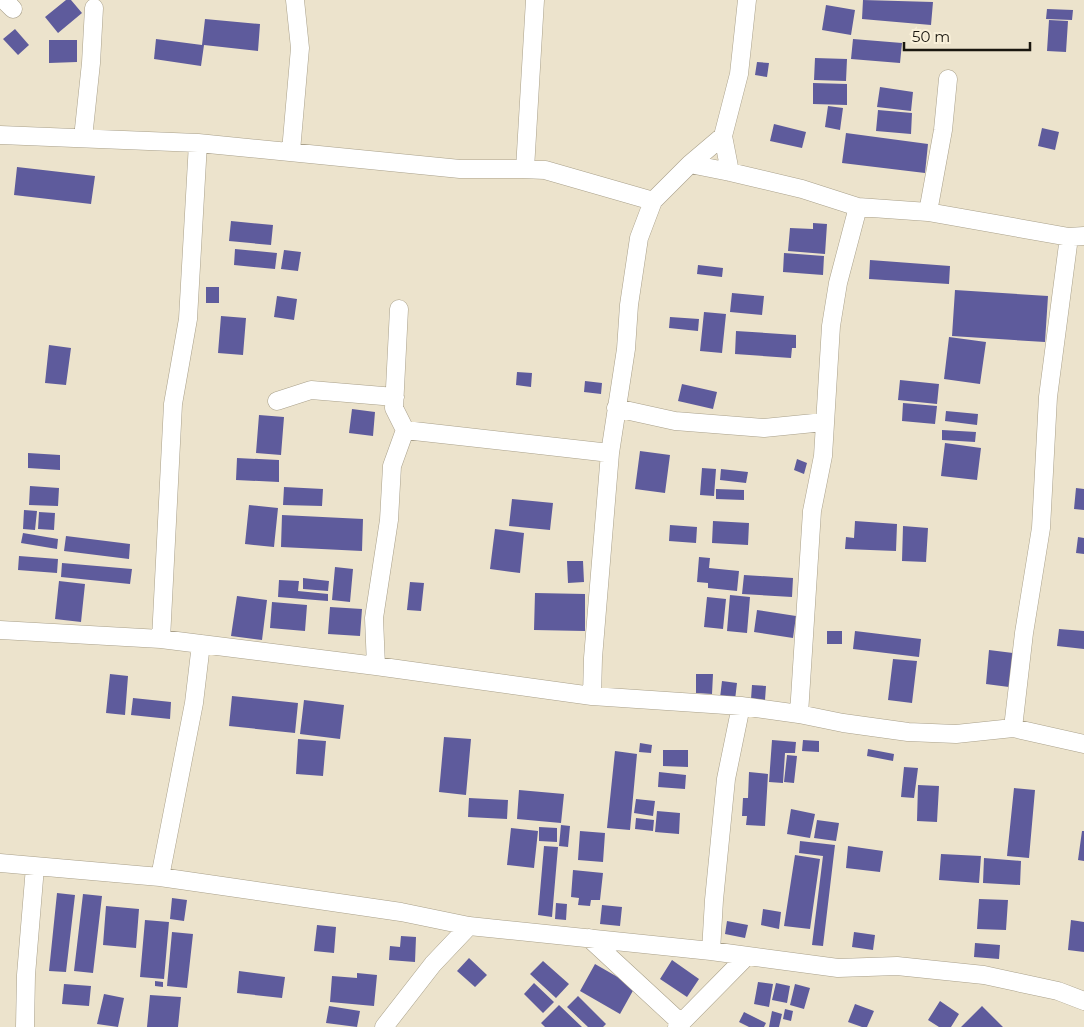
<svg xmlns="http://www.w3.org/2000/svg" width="1084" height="1027" viewBox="0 0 1084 1027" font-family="Montserrat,sans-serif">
	<rect width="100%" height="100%" fill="#ece3cc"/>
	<path fill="#5e5b9c" d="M66,0h5l11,13 -24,20 -13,-16z
		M863,0l70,2 -2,23 -69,-6z
		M826,5l29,5 -4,25 -29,-5z
		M1047,9l26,1 -1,10 -26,-1z
		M205,19l55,5 -2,27 -54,-6 -3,21 -47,-7 2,-20 46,6z
		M1049,20l19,1 -2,31 -19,-1z
		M15,29l14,16 -11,10 -15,-16z
		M853,39l49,4 -2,20 -49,-4z
		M49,40h28v22l-28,1z
		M815,58l32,1 -1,22 -32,-1z
		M757,62l12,1 -2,14 -12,-2z
		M813,83l34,1v21l-34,-1z
		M880,87l33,5 -2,19 -34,-4z
		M828,106l15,2 -3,22 -15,-3z
		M878,110l34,3 -1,21 -35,-3z
		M774,124l32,8 -4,16 -32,-7z
		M1042,128l17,4 -4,18 -17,-4z
		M846,133l82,11 -3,29 -83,-10z
		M17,167l78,9 -4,28 -77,-9z
		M231,221l42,4 -2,20 -42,-4z
		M813,223l14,1 -2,30 -37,-3 2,-23 23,1z
		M235,249l42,4 -2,16 -41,-4z
		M284,250l17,2 -3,19 -17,-2z
		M784,253l40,3 -1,19 -40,-3z
		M870,260l80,6 -1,18 -80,-5z
		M698,265l25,3 -1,9 -25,-3z
		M206,287h13v16h-13z
		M955,290l93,6 -3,46 -93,-6z
		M732,293l32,3 -2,19 -32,-3z
		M277,296l20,3 -3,21 -20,-3z
		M704,312l22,2 -4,39 -22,-2z
		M221,316l25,2 -3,37 -25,-2z
		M670,317l29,2 -1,12 -29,-3z
		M736,331l60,4v13h-4l-1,10 -56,-4z
		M949,337l37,5 -6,42 -36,-5z
		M49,345l22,3 -5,37 -21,-2z
		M517,372l15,1 -1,14 -15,-2z
		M900,380l39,4 -2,20 -39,-4z
		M585,381l17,2 -1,11 -17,-2z
		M682,384l35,8 -4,17 -35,-8z
		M903,403l34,3 -2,18 -33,-3z
		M352,409l23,3 -2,24 -24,-3z
		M946,411l32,3 -1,11 -32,-4z
		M259,415l25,2 -3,38 -25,-2z
		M942,430l34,2 -1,10 -33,-2z
		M945,443l36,5 -4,32 -36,-4z
		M640,451l30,4 -5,38 -30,-4z
		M28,453l32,2v15l-32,-2z
		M237,458l42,2v22l-43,-2z
		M797,459l10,4 -3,11 -10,-4z
		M702,468l14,1 -2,27 -14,-1z
		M721,469l27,3 -2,11 -26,-3z
		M30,486l29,2 -1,18 -29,-1z
		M284,487l39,2 -1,17 -39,-1z
		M1076,488l8,1v21l-10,-1z
		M716,489l28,1v10l-28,-1z
		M512,499l41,4 -3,27 -41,-4z
		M249,505l29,3 -4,39 -29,-3z
		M24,510l13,1 -2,19 -12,-1z
		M39,512l16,1 -1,17 -16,-1z
		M282,515l81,4 -1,32 -81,-4z
		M713,521l36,2 -1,22 -36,-2z
		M855,521l42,3 -1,27 -51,-2 1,-12 8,1z
		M670,525l27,2 -1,16 -27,-2z
		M903,526l25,2 -2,34 -24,-1z
		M495,529l29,4 -4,40 -30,-4z
		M23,533l35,6 -1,10 -36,-6z
		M66,536l64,8 -1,15 -65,-8z
		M1078,537l6,1v16l-8,-1z
		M19,556l39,3 -1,14 -39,-3z
		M699,557l11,1 -1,10 30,3 -2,20 -29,-3v-5l-11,-1z
		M567,561h16l1,21 -16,1z
		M62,563l70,6 -2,15 -69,-7z
		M335,567l18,2 -3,33 -18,-2z
		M744,575l49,3 -1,19 -50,-3z
		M303,578l26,3 -1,10 -25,-2z
		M279,580l20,1 -1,10 30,3v7l-50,-4z
		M59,581l26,3 -4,38 -26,-3z
		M410,582l14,1 -3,28 -14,-1z
		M535,593l50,1v37l-51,-1z
		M730,595l20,2 -3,36 -20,-2z
		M237,596l30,4 -5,40 -31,-4z
		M707,597l19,2 -3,30 -19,-2z
		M272,602l35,3 -2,26 -35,-3z
		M330,607l32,2 -2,27 -32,-2z
		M757,610l39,6 -3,22 -39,-6z
		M1059,629l25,2v18l-27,-3z
		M827,631h15v13h-15z
		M855,631l66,8 -2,18 -66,-8z
		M989,650l24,3 -4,34 -23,-3z
		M893,659l24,2 -5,42 -24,-3z
		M110,674l18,2 -3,39 -19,-2z
		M696,674h17l-1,20 -16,-1z
		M722,681l15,2 -2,17 -15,-2z
		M752,685l14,1 -1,14 -14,-1z
		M232,696l66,7 -3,30 -66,-7z
		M133,698l38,4 -1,17 -39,-4z
		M304,700l40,5 -4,34 -40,-5z
		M444,737l27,2 -5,56 -27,-3z
		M298,739l28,2 -3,35 -27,-2z
		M772,740l24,2 -1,11h-10l-2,30 -14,-1z
		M803,740l16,1v11l-17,-1z
		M640,743l12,2 -1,8 -12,-1z
		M868,749l26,5 -1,7 -26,-5z
		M663,750h25v17l-25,-1z
		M615,751l22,3 -7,76 -23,-2z
		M787,755l10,1 -3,27 -10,-1z
		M904,767l14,1 -4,30 -13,-1z
		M659,772l27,3 -1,14 -27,-2z
		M749,772l19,2 -3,52 -19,-1 1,-9h-5l1,-18h5z
		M918,785l21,1 -2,36 -20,-1z
		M1014,788l21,2 -6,68 -22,-2z
		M519,790l45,4 -3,29 -44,-4z
		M469,798l39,2 -1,19 -39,-2z
		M636,799l19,2 -2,15 -19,-3z
		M791,809l24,5 -5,24 -23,-4z
		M657,811l23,2 -1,21 -24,-2z
		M636,818l18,2 -1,11 -18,-2z
		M817,820l22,3 -3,18 -22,-3z
		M561,825l9,1 -2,21 -9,-1z
		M539,827l18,1v14l-18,-1z
		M511,828l27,3 -4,37 -27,-3z
		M580,831l25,2 -2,29 -25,-2z
		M1082,831h2v30l-6,-1z
		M800,841l35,4 -12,101 -11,-1 11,-89 -24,-3z
		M544,846l14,1 -6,70 -14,-2z
		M848,846l35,5 -3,21 -34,-4z
		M941,854l40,2 -2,27 -40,-3z
		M795,855l25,4 -10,70 -26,-3z
		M984,858l37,3 -1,24 -37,-2z
		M573,870l30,3 -3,27h-9l-1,6 -12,-1 1,-7 -8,-1z
		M57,893l18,2 -9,77 -17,-1z
		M83,894l19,2 -9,77 -19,-2z
		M172,898l15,2 -3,21 -14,-2z
		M979,899l29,1 -2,30 -29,-1z
		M556,903l11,1 -1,16 -11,-1z
		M602,905l20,2 -2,19 -20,-2z
		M106,906l33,3 -3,39 -33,-3z
		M763,909l18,3 -2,17 -18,-4z
		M145,920l24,2 -5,57 -24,-2z
		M1071,920l13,2v30l-16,-2z
		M727,921l21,4 -3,13 -20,-4z
		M317,925l19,2 -2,26 -20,-2z
		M172,932l21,2 -6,54 -20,-2z
		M854,932l21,3 -2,15 -21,-3z
		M401,936l15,1 -1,25 -26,-2 1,-14 10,1z
		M975,943l25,2 -1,14 -25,-2z
		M469,958l18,17 -12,12 -18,-16z
		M672,960l27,19 -12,18 -27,-18z
		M543,961l26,23 -13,14 -26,-24z
		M595,964l40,23 -15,27 -40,-23z
		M239,971l46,6 -3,21 -45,-5z
		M357,973l20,2 -3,31 -44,-4 2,-26 25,2z
		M155,981l8,1v5l-8,-1z
		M758,982l15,2 -4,23 -15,-3z
		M534,983l20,19 -11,11 -19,-19z
		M776,983l14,3 -3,17 -15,-3z
		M64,984l27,2 -2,20 -27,-2z
		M795,984l15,4 -6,21 -14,-4z
		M104,994l20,4 -6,29 -21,-3z
		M150,995l31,2 -3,30h-31z
		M578,996l28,28 -3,3h-15l-21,-20z
		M940,1001l19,13 -8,13h-12l-11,-7z
		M855,1004l19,7 -7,16h-5l-14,-5z
		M559,1005l23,22h-37l-4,-4z
		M329,1006l31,5 -3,16 -31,-4z
		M982,1006l21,21h-42z
		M785,1009l8,2 -2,10 -8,-2z
		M772,1011l10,3 -3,13h-10z
		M744,1012l22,11 -2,4h-15l-10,-5z"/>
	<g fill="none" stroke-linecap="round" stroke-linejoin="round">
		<defs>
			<path id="minor" d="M4,0l9,9
				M0,135l198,8 -10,176 -15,85 -12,235
				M723,136l7,36
				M83,138l8,-75 3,-55
				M198,143l262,26h62l23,1 108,31
				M291,151l9,-103 -5,-48
				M690,164l40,8 72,17 56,18 70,5 141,25 15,-1
				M525,169l10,-169
				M928,212l15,-82 5,-51
				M399,309l-5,99 11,22
				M277,401l34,-11 84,7
				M616,408l59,13 89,7 60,-6
				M0,630l161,9 215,27 216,30 149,10 58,8 44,9 65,9 48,2 57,-6 71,16
				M376,666l-2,-48 15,-98 3,-54 13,-36 205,23
				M592,696l1,-38 17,-205 16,-104 3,-44 10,-67 14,-37 37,-37 33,-28 16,-62 8,-74
				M799,714l13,-203 11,-55 8,-130 7,-43 20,-76
				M1013,728l11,-95 17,-105 7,-131 21,-160
				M0,863l160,14 241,35 68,14 242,25 127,17 59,-2 87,9 74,16 26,10
				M160,877l34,-174 7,-59
				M589,938l92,85
				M711,951l3,-51 12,-121 15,-73
				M25,1027l1,-52 9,-108
				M384,1027l49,-63 36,-38
				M677,1027l69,-70"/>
		</defs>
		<use href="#minor" stroke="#a9a08a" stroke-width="19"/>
		<use href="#minor" stroke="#fff" stroke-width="18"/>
	</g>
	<path d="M904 42v8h126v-8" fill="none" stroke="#1a170f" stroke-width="2.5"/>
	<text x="912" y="42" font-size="15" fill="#1a170f" stroke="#f9f0d9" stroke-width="4" paint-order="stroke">50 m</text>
</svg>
